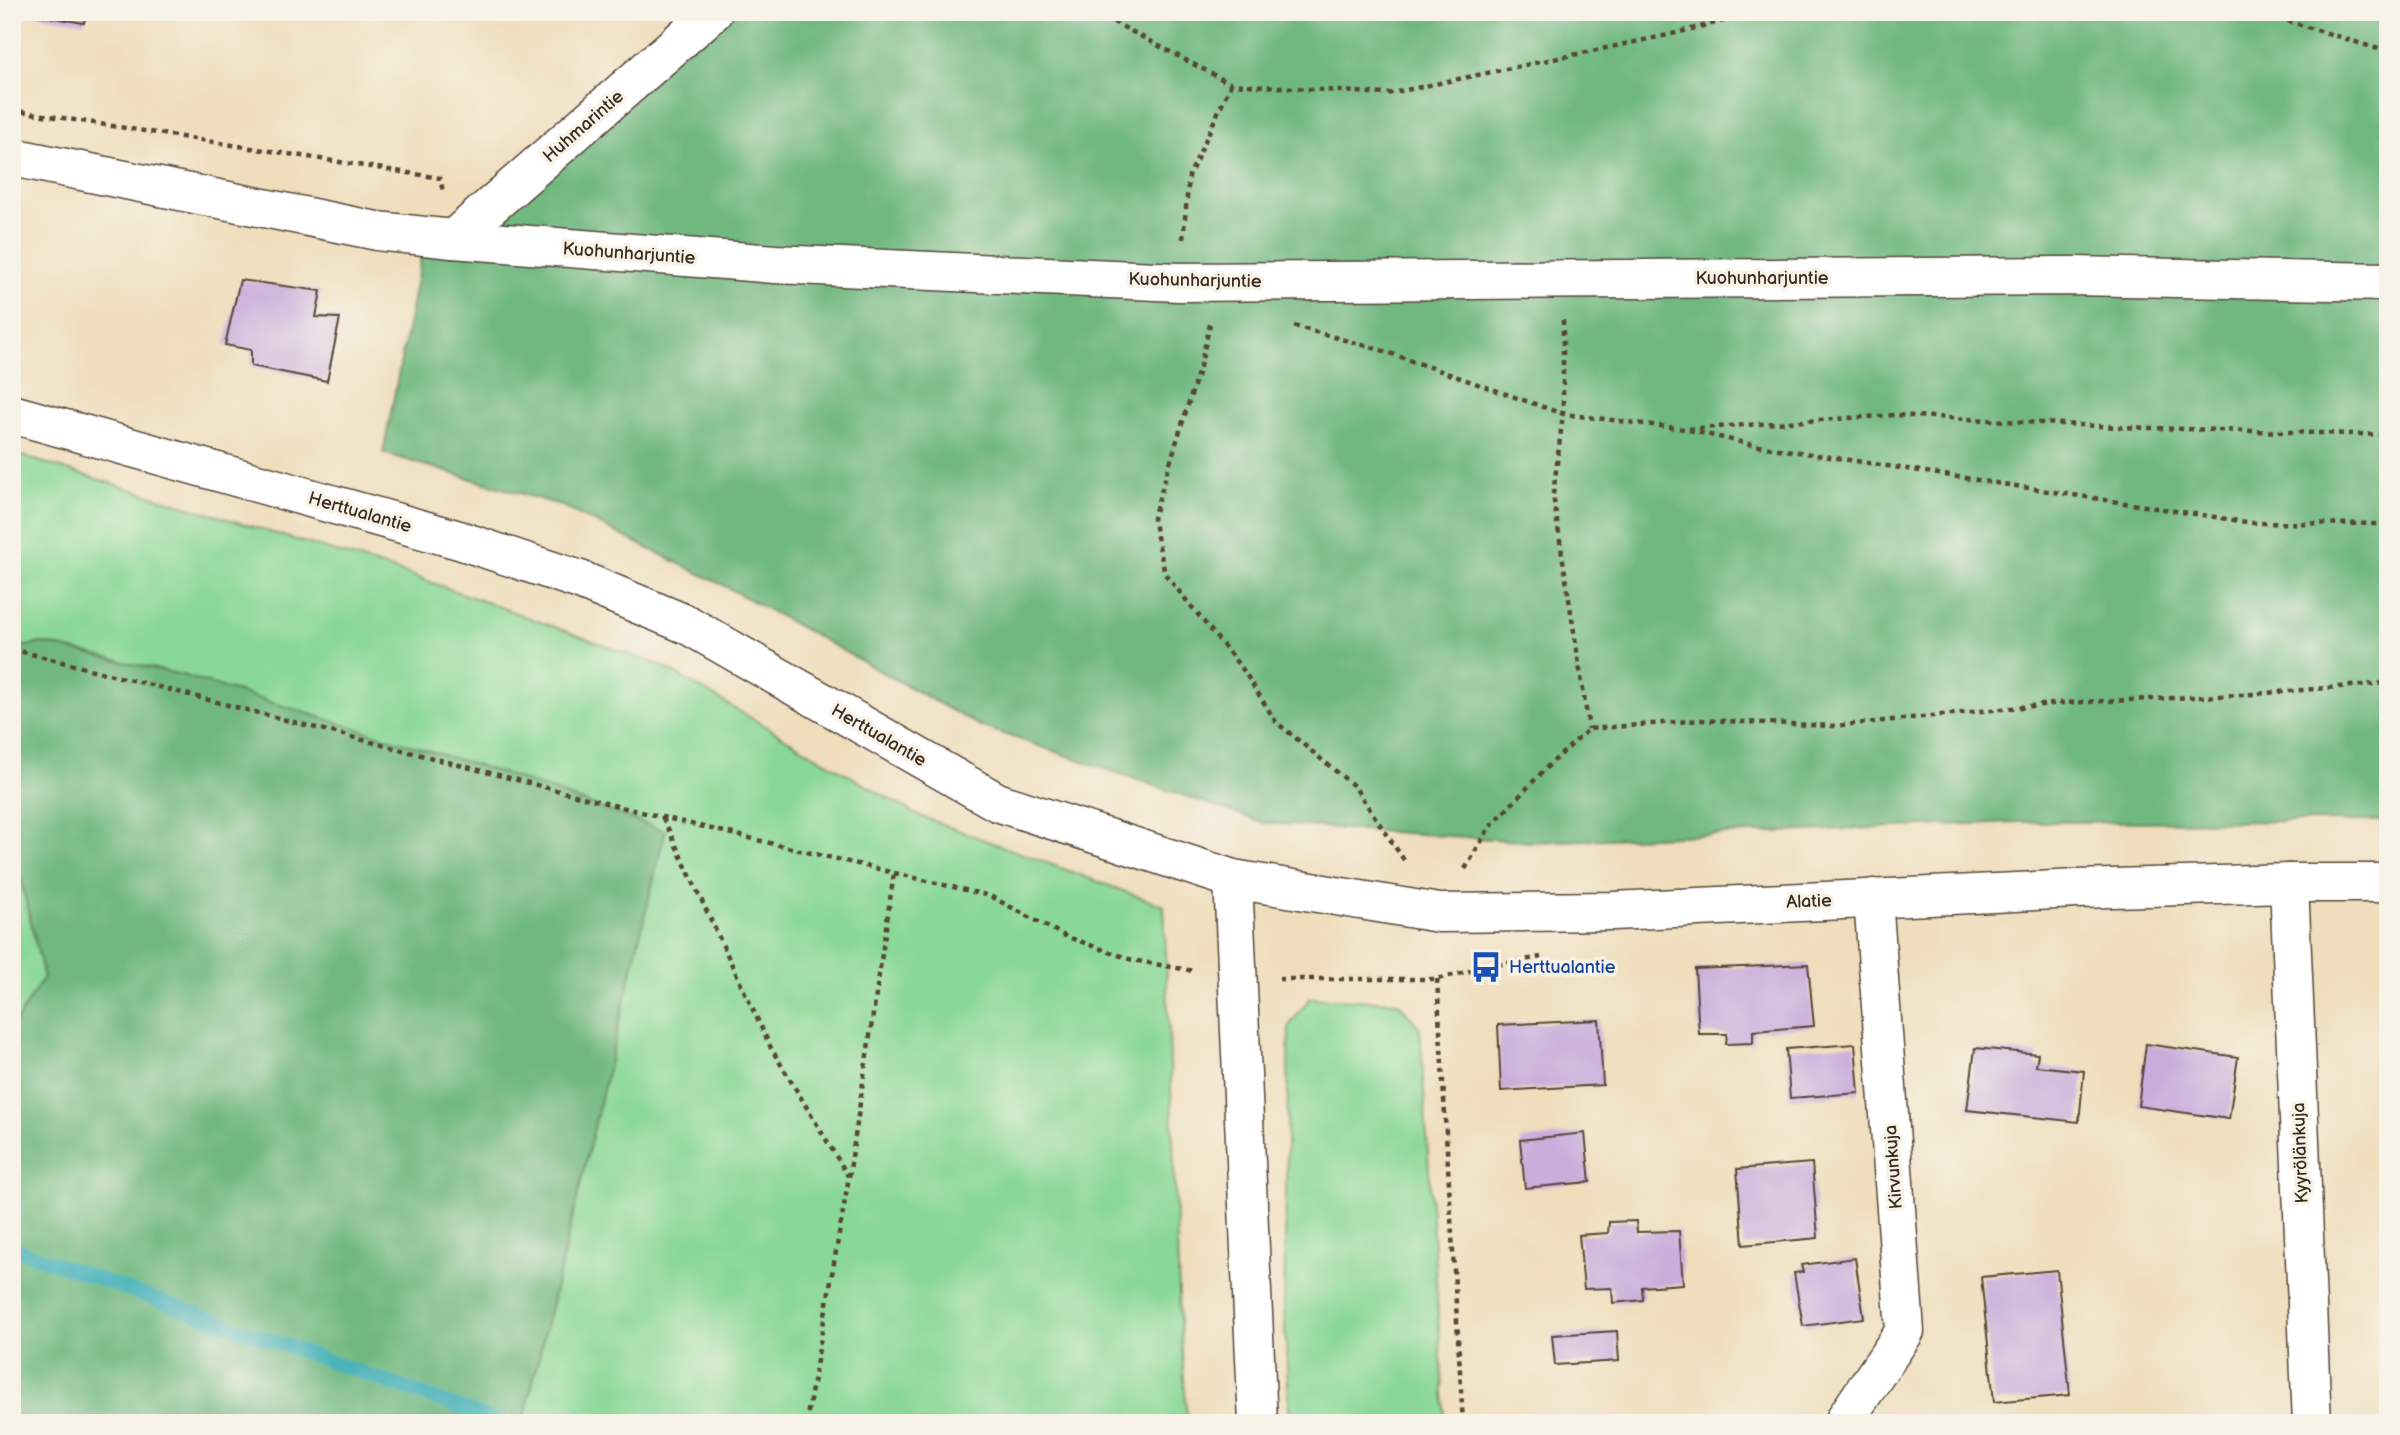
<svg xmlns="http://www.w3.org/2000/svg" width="2400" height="1435" viewBox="0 0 2400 1435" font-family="'Balsamiq Sans',sans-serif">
	<rect width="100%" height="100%" fill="#f7f3e8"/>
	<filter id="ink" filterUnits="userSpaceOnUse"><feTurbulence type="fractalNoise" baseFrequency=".0143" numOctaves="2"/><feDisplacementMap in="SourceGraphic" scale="14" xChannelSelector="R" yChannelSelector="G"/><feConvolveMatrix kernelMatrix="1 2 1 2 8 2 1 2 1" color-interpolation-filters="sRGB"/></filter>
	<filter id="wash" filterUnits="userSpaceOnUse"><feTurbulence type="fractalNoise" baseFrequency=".00686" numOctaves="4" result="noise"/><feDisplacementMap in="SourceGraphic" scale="28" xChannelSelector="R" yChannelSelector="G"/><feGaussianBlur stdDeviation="1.57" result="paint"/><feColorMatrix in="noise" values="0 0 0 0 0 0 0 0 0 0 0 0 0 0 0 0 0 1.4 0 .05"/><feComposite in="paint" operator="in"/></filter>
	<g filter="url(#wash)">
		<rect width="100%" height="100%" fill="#efddbb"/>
		<path fill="#8ad897" stroke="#62815a" stroke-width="2" d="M12,453l399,122 251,91 255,149 247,91 16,414 7,103h-664l142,-591 -157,-57 -323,-99 -143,-33 -30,6z
			M12,862l7,9 25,106 -32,51z
			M1310,998l88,4 22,26 25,395h-155l-6,-117 5,-280z"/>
		<path fill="#6fb880" stroke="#55714f" stroke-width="2" d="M713,12h1675v809l-371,1 -484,20 -269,-19 -284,-97 -257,-141 -163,-80 -177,-52 40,-205z
			M42,643l143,33 323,99 157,56 -142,592h-511v-395l32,-51 -25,-106 -7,-9v-213z"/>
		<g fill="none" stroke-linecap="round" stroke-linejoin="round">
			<path stroke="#3eafb7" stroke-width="14" d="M12,1248l491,175"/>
		</g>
		<g id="blocks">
			<path fill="#caaddb" d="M20,12h66l-2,11z
				M240,280l81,11 -5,26 24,1 -13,63 -76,-15v-16l-26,-5z
				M1808,964l6,62 -61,5v12l-27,1 1,-10h-28l-4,-65z
				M1599,1020l4,65 -102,6 -3,-66z
				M1855,1044l4,49 -69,5 -4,-49z
				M2146,1044l92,13 -9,62 -91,-13z
				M1975,1048l63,6 -2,12 48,5 -5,51 -112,-12z
				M1585,1133l5,49 -65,6 -5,-48z
				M1812,1163l6,75 -75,7 -6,-76z
				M1636,1221l1,11 42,-1 4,53 -41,3 1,13 -30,3 -1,-15 -28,1 -5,-54 29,-2 1,-11z
				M1855,1258l9,60 -61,8 -9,-53 9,-1 -2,-7z
				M2057,1270l13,125 -76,7 -13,-125z
				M1617,1331l2,30 -64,4 -3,-30z"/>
		</g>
	</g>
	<g filter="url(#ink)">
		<use href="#blocks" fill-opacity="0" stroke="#564536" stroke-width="2"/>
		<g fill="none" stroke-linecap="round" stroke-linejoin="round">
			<defs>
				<path id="street" d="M453,239l260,-227
					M2289,883l23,540
					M1846,1418l59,-87 -32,-433"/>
				<path id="secondary" d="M12,157l365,74 76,8 322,25 404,18 893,-6 316,6
					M12,414l447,126 121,40 108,45 309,177 236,77 206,34 174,-2 464,-22 212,-6h99
					M1233,879l25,544"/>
			</defs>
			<use href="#street" stroke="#564536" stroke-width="41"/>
			<use href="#secondary" stroke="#564536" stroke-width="41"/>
			<path stroke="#564536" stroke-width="4.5" stroke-dasharray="5 5" stroke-linecap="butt" d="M1085,12l27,9 119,63 156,10 281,-59 91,-23
				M2259,12l129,40
				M12,110l428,68 3,14
				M1183,239l6,-63 42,-92
				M1563,320v94l-10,81 36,234
				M1210,324l-9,39 -48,155 12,56 79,97 32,51 78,64 52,77
				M1294,326l87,24 182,64 122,15 210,-14 222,12 271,8
				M1689,430l64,15 500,78 135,1
				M12,649l617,160 361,87 75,40 67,24 62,11
				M663,818l108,230 77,128
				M1465,869l24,-41 58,-61 42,-38 112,-9 133,6 228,-23 179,-8 147,-12
				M1279,979h158l49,-12 55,-10
				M1437,979l26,444
				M806,1423l43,-246 45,-304"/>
			<use href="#street" stroke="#fff" stroke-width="38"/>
			<use href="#secondary" stroke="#fff" stroke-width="38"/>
		</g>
	</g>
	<defs>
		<symbol id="bus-bare" viewBox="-9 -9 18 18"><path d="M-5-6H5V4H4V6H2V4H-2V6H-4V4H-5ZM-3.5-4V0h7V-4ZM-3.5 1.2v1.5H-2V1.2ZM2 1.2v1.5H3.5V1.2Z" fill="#1a4fb4" stroke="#f7f3e8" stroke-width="2.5" paint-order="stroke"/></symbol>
	</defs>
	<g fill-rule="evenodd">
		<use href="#bus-bare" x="1464" y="945" width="44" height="44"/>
	</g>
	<g text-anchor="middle" stroke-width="7" stroke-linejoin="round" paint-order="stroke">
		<g font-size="18" fill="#3b2a1e" stroke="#f7f3e8">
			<text transform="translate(583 126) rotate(-41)" y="6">Huhmarintie</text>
			<text transform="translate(629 253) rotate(4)" y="6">Kuohunharjuntie</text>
			<text x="1762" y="284">Kuohunharjuntie</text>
			<text transform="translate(1195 280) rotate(1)" y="6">Kuohunharjuntie</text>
			<text transform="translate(360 512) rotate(16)" y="6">Herttualantie</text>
			<text transform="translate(879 735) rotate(30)" y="6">Herttualantie</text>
			<text transform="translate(1809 901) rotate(-2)" y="6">Alatie</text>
			<text transform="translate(2300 1153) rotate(-92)" y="6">Kyyrölänkuja</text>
			<text transform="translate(1893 1167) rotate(-94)" y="6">Kirvunkuja</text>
		</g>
		<g font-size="18" fill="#164399" stroke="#f7f3e8" text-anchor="start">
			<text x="1509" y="973">Herttualantie</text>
		</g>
	</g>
	<rect width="2400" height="1435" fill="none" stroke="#f7f3e8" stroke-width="42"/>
</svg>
